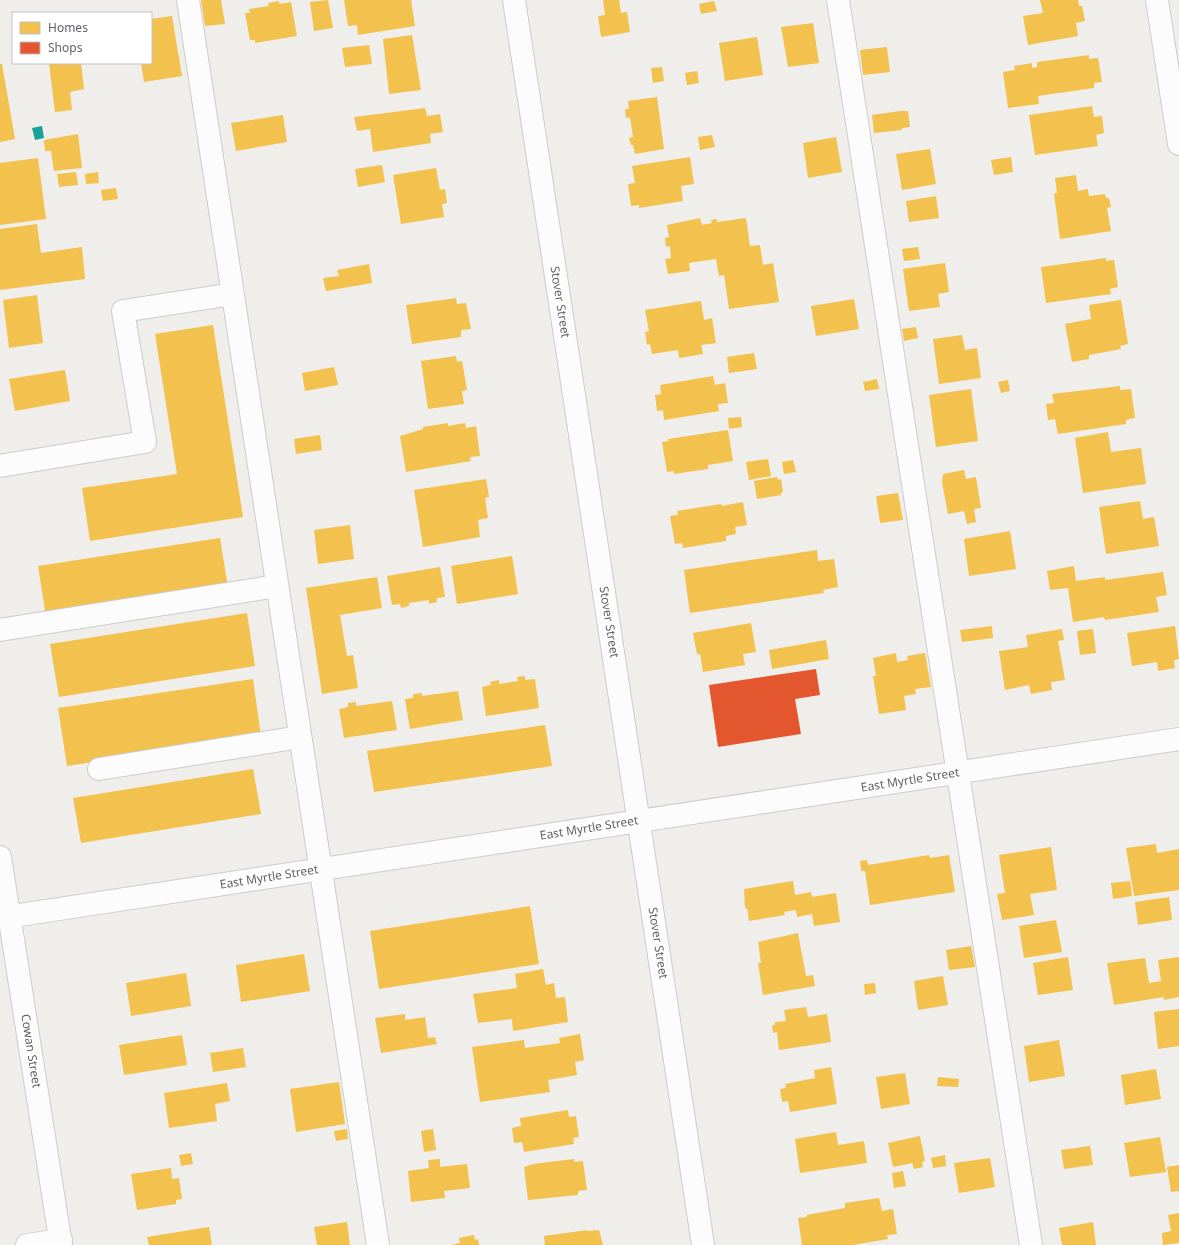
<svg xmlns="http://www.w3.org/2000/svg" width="1179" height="1245" viewBox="0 0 1179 1245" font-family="'Noto Sans',sans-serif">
	<rect width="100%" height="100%" fill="#efeeea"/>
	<path fill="#f2c14e" d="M201,0h20l4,24 -20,2z
		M328,0l5,28 -19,3 -4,-29z
		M344,0h67l4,26 -57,9 -1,-10 -9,1z
		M603,0h16l2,13 6,-1 3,20 -29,5 -3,-21 7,-1z
		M1040,0h38l1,6h3l3,15 -9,2 2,13 -50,9 -5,-29 20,-3z
		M279,1v3l12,-2 6,34 -42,7v-3h-5l-5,-27h5l-1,-4 20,-3 -1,-3z
		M714,1l3,10 -16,3 -2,-10z
		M172,16l10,60 -38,6 -3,-19h10v-44z
		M813,23l6,40 -31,4 -7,-40z
		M412,35l9,55 -32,4 -6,-55z
		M757,37l6,38 -38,6 -6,-38z
		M369,45l3,19 -27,3 -3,-19z
		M887,47l3,25 -27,3 -3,-25z
		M1089,55v4l9,-1 4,24 -8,1v5l-56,8 1,8 -31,4 -5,-36 12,-2 -1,-4 18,-3v5l5,-1v-5z
		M49,63h32l3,26 -14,3 2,18 -17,2z
		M0,64h2l13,75 -15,3z
		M662,67l2,14 -11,2 -2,-15z
		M697,71l2,12 -12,2 -2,-12z
		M657,97l7,52 -29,5 -2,-9h-2l-2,-7 4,-1 -3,-20 -4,1 -1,-9h4l-1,-8z
		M1092,106l2,11 8,-1 2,17 -8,2 2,11 -63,9 -6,-40z
		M425,108l2,8 13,-2 3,18 -13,2 1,9 -58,9 -3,-23 -13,2 -3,-14z
		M900,111h8l2,16 -8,1v2l-28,3 -2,-18z
		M283,115l4,27 -51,9 -5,-28z
		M78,134l4,34 -28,3 -3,-20h-6l-1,-11z
		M712,135l3,12 -15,3 -2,-13z
		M836,137l6,35 -34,6 -5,-35z
		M930,149l6,35 -34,6 -6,-36z
		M690,157l4,27 -13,2 2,15 -44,7v-3l-8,1 -3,-22 7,-1 -3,-17z
		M1011,157l2,15 -19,3 -3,-15z
		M38,158l8,61 -46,6v-62z
		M382,165l3,17 -27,5 -3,-18z
		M436,168l4,22 5,-1 2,14 -5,1 2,13 -43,7 -8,-49z
		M76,172l2,13 -19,2 -2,-13z
		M98,172l1,11 -13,1 -1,-10z
		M1076,175l2,16 10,-2 1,7 16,-2 1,4h3l2,9 -4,1 4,23 -51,8 -6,-45 3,-1 -2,-15z
		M116,188l2,11 -15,2 -2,-11z
		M936,196l3,22 -30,4 -3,-21z
		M700,218l2,7 10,-2 -1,-3 6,-1v3l29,-4 4,28 10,-1 3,20 10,-2 6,39 -50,7 -5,-34 -5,1 -3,-17 -27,4 1,8 -22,3 -3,-15 6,-1 -1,-12 -4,1 -1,-9 4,-1 -2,-12z
		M37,224l4,29 41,-6 3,32 -85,11v-61z
		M918,247l2,12 -16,2 -2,-12z
		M1106,258v3l8,-1 4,27 -8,2 1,5 -65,9 -5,-36z
		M945,263l4,29 -11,2 2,13 -31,4 -6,-42z
		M369,264l3,19 -46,8 -3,-13 16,-2 -2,-6z
		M37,295l6,48 -34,5 -6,-48z
		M456,298l1,6 9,-1 5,26 -10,1v7l-49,7 -6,-39z
		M854,299l5,30 -43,7 -5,-30z
		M1121,300l7,44 -8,2 1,3 -32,6v4l-17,3 -7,-38 26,-5 -2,-14z
		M701,301l3,19 8,-2 4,25 -15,2 2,9 -24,4 -1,-8 -26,4 -2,-10 -3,1 -2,-13 4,-1 -4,-21z
		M213,325l30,192 -153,24 -8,-53 95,-14 -22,-140z
		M916,327l2,11 -14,3 -2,-12z
		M962,335l3,15 12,-2 4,30 -42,6 -6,-45z
		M754,353l3,16 -28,4 -2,-16z
		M456,356l1,6 5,-1 5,29 -5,1 2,13 -36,5 -7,-48z
		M334,367l4,18 -33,6 -3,-18z
		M65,370l5,31 -55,10 -6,-32z
		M713,376l2,9 10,-2 3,20 -10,1 1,7 -55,9 -1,-10 -6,1 -2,-16 6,-1 -1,-9z
		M877,379l2,10 -14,2 -2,-9z
		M1008,380l2,11 -9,2 -3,-11z
		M1120,386v4l11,-1 4,29 -9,2v4l-68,10 -3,-15 -7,1 -2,-16 8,-1 -2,-9z
		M971,389l7,52 -42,6 -7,-52z
		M741,417l1,10 -13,2 -1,-11z
		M448,423v3l17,-3 1,5 10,-2 4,30 -10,1 1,4 -65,11 -6,-36 23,-7v-2z
		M728,430l5,31 -25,4v4l-34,5v-3l-7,1 -5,-30 7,-1 -1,-2z
		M1108,432l3,20 30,-4 5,36 -63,9 -8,-55z
		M320,435l2,15 -26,4 -2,-15z
		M768,459l3,17 -22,4 -3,-18z
		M793,460l3,12 -12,2 -2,-12z
		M964,470l2,9 10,-2 5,31 -7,1 2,13 -9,2 -3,-13 -16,3 -6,-32 1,-8z
		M777,477l1,3 3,-1 2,13 -2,1v2l-24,4 -3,-18z
		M486,479l3,18 -4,1 3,20 -10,2 2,17 -57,10 -9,-57z
		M898,493l5,27 -23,3 -4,-27z
		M1140,501l3,18 11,-2 5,29 -53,8 -7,-47z
		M743,502l4,23 -12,2 1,7 -10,2v5l-43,7 -1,-5 -7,1 -5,-28 8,-1 -1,-4 44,-7 1,2z
		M350,525l4,34 -36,5 -4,-34z
		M1010,531l6,38 -47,7 -5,-37z
		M220,538l8,50 -182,29 -8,-51z
		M817,550l1,11 16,-2 4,28 -15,3 1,3 -134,20 -6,-43z
		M512,556l6,38 -61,10 -6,-38z
		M1074,566l2,15 29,-4v3l58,-8 4,23 -11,2 3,15 -54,8 -1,-3 -31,5 -5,-34 -18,2 -3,-19z
		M440,567l5,30 -8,1v4l-8,2v-4l-20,3v3l-8,2 -1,-4 -8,1 -5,-29z
		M377,577l5,31 -42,7 7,41 6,-1 5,33 -36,6 -16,-106z
		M247,613l8,53 -196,31 -9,-53z
		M751,623l5,29 -13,2 2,11 -42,7 -3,-18h-3l-4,-21z
		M992,626l1,12 -31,4 -2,-12z
		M1175,626l4,33 -5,1 1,8 -17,3 -1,-9 -25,4 -5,-33z
		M1062,629l2,11 -6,1 7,39 -14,2 1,8 -21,4 -2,-9 -24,5 -6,-39 29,-4 -2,-12z
		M1093,629l3,24 -16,2 -3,-24z
		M826,640l3,19 -57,10 -3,-19z
		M896,653l1,9 11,-2 -1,-4 18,-3 6,34 -16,2 1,5 -12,2 2,14 -27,4 -6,-38h3l-3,-18z
		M525,676v4l10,-1 4,29 -53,8 -4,-29 9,-2 -1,-3 9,-2v4l19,-3 -1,-4z
		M253,679l8,57 -194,30 -9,-58z
		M458,691l5,29 -53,9 -5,-30 8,-1v-4l9,-1v3z
		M392,701l5,29 -53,8 -5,-29 9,-2v-4l8,-1v4z
		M545,725l7,41 -178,26 -7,-41z
		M253,769l8,45 -180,29 -8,-45z
		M1156,844l1,9 22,-4v41l-45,6 -8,-48z
		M1051,847l6,43 -27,4 4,21 -32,5 -5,-26 8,-1 -6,-38z
		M929,855l1,3 19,-3 6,37 -85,13 -5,-34h-4l-1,-10 7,-1 1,5z
		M793,881l2,14 16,-3 1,5 24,-4 4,29 -26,4 -2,-12 -15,3 -1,-7 -12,2 1,3 -36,6 -2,-13 -2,1 -1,-20z
		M1130,881l2,15 -19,3 -2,-16z
		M1169,897l3,23 -34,5 -3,-23z
		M530,906l9,58 -160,25 -9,-58z
		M1056,920l6,32 -38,6 -5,-32z
		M798,933l8,43 7,-1 2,11 -52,9 -5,-32h3l-3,-21z
		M971,946l4,21 -26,3 -3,-20z
		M304,954l6,37 -69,11 -5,-37z
		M1068,957l5,33 -35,5 -5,-32z
		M1179,957v40l-15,3v-3l-50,8 -7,-42 38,-5 4,25 12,-2 -3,-21z
		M543,969l3,16 8,-2 2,15 9,-1 3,25 -55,9 -1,-12 -34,4 -5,-29 44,-6 -2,-14z
		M186,973l5,33 -60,10 -5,-33z
		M943,976l5,29 -30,5 -4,-29z
		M875,983l1,10 -11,2 -1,-11z
		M806,1007l2,10 19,-3 4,28 -52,8 -2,-18 -4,1 -1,-8h3v-3l11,-1 -2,-11z
		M1179,1009v37l-21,3 -4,-37z
		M405,1014v6l20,-3 3,21 7,-1 2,7 -56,9 -6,-35z
		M580,1034l4,26 -9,2 2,13 -29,5 2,12 -70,10 -8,-55 52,-7 1,8 35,-5 -1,-5z
		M182,1035l5,30 -63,10 -5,-30z
		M1059,1040l6,36 -36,6 -5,-36z
		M243,1048l3,19 -33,5 -3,-19z
		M831,1067l6,37 -47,8 -2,-11 -6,1 -2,-13 6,-1 -1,-4 30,-6 -1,-8z
		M1156,1069l5,30 -36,6 -4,-30z
		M905,1073l5,31 -29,5 -5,-32z
		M938,1077l21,2 -1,8 -21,-1z
		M339,1082l6,42 -49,8 -6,-43z
		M227,1083l3,18 -15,3 2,17 -48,7 -5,-35z
		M568,1110l1,7 7,-1 3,21 -6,1 1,6 -50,8 -2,-10 -8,1 -2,-15 9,-2 -1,-8z
		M347,1129l1,10 -12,2 -2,-10z
		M433,1129l3,21 -12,2 -3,-21z
		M836,1132l2,13 26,-4 3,22 -67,10 -5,-34z
		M920,1136l5,25 -3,1 1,5 -9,2 -2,-6 -19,4 -5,-24z
		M1160,1137l6,35 -36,5 -6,-34z
		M1090,1146l3,19 -29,4 -3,-19z
		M191,1153l2,11 -12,2 -2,-11z
		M945,1155l1,11 -13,2 -2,-10z
		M990,1158l5,29 -36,6 -5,-30z
		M440,1159v8l27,-3 3,24 -26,3 1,7 -34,4 -3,-31 21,-3 -1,-8z
		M574,1159v3l9,-1 4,29 -9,1v4l-50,5 -4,-33 9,-3z
		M1179,1165v26l-8,1 -4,-25z
		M171,1168l1,11 7,-1 3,21 -6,1v4l-39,6 -6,-36z
		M903,1171l3,15 -12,2 -2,-15z
		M879,1198l3,13 11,-2 4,25 -10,1 1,4 -35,6h-51l-4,-27 9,-1v-2l38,-7v-5z
		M1179,1213v30l-16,2 -1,-12 9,-2 -3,-16z
		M347,1222l3,23h-33l-3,-18z
		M1093,1222l3,23h-34l-3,-17z
		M209,1227l3,18h-63l-2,-8z
		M587,1230v1l12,-1 4,15h-58l-1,-9z
		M474,1235l1,5 3,-1 1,6h-28l9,-2 -1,-5z"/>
	<path fill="#e4572e" d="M816,669l4,26 -25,4 6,35 -83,13 -9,-62z"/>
	<path fill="#17a398" d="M42,126l2,12 -9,2 -3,-12z"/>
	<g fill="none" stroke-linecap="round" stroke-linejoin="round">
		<defs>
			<path id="minor" d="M188,0l190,1245
				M514,0l189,1245
				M838,0l193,1245
				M1157,0l22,144
				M0,466l145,-24 -22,-131 110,-17
				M0,630l277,-44
				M99,769l201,-32
				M0,857l61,388
				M0,918l1179,-179
				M27,1245l34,-5"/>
		</defs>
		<use href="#minor" stroke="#cbcccc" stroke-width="24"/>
		<use href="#minor" stroke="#fdfcfc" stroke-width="22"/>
	</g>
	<g text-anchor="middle" stroke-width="4" stroke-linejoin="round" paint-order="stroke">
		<g font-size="12" fill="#5f6368" stroke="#fff">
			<text transform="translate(560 302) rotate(81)" y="4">Stover Street</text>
			<text transform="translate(609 622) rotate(81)" y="4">Stover Street</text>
			<text transform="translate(910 780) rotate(-9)" y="4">East Myrtle Street</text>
			<text transform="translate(589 828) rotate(-9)" y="4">East Myrtle Street</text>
			<text transform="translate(269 877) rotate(-9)" y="4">East Myrtle Street</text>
			<text transform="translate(658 943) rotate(81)" y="4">Stover Street</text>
			<text transform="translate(31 1051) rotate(81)" y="4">Cowan Street</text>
		</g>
	</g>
	<rect x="12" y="12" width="140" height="52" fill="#ffffff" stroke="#bfc1c3"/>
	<rect x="20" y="22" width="20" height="12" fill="#f2c14e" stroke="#bfc1c3"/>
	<text x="48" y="32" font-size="12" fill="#5f6368">Homes</text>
	<rect x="20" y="42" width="20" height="12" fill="#e4572e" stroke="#bfc1c3"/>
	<text x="48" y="52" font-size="12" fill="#5f6368">Shops</text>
</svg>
